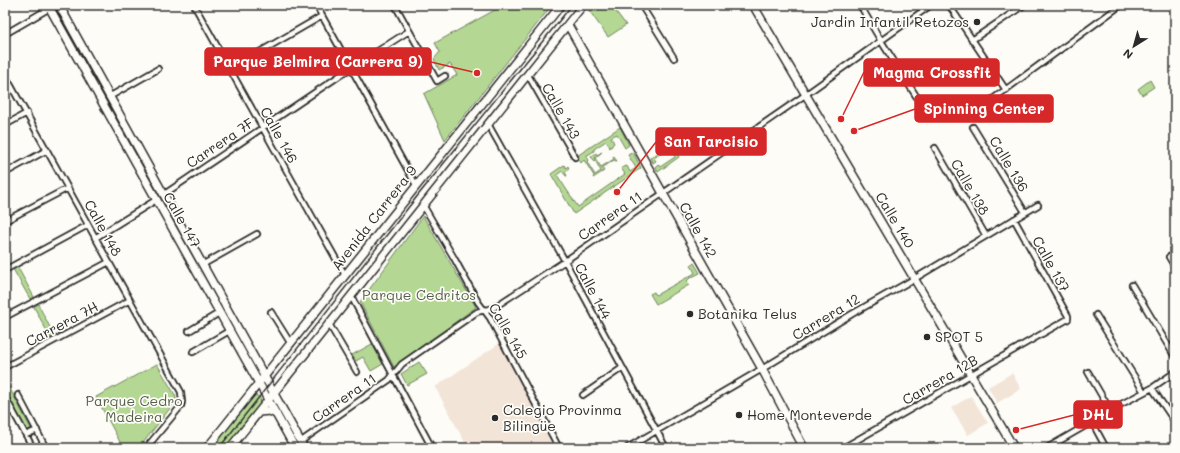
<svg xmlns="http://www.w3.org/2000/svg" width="1180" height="453" viewBox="0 0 1180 453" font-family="Mali,sans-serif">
	<rect width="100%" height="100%" fill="#fdfcf7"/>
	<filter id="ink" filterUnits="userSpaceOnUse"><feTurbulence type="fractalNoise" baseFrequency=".025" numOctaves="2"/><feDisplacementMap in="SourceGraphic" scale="8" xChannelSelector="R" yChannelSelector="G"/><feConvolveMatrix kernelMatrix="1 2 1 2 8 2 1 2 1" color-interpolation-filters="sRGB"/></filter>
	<g filter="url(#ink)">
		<path fill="#f3e4d8" d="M500,343l54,105h-86l-33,-61z
			M1012,373l9,16 -24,14 -9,-16z
			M971,396l17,27 -20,12 -17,-27z
			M330,403l5,8 -13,8 -5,-9z"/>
		<path fill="#b4d893" stroke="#70825f" d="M504,5h48l-107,135 -21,-46 33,-19 -7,-11 -11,6 -5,-11 6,-7 -5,-9z
			M591,5h20l15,20 -18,12 -20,-28z
			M1150,80l4,7 -12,8 -4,-6z
			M620,127l9,18 -4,3 -8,-14 -6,3 3,6 -2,2v1l-3,2 1,-1 -4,-6 -12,8v2l-8,5 3,4 -2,2 8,13 6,-4 -5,-9 -5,-5 5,-4 1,2 5,-3 -7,6 6,9 13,-8 -1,-3 4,5h-1l-2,-1 -12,8 2,3 -11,7 1,-2 -10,-16 -3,3 -4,-7z
			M672,144l7,13 -21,15 -3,-5 3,-3 2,3 15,-10 -1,-3 1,-1 -2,-3h-1l-3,-2 -15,10 2,3 -3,2 -3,-5z
			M633,152l8,16 -67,46 -23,-40 13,-9 2,3 2,-2 1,3 -4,3 2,4h-1l-4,-5 -5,4 21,32 47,-33 -4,-6 6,-2 3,6 6,-4 -8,-13z
			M423,216l53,91 -82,60 -34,-65z
			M694,263l6,10 -10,5 -3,3 2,4 -33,19 -6,-10 4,-2 2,3 39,-22 -4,-8z
			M17,266l17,31 -4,2 -17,-30z
			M38,304l17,33 -4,2 -17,-32z
			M372,344l11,20 -12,7 -8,-14 -7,4 -4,-6z
			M419,362l8,12 -20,11 -6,-11z
			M157,364l18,31 1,4 -1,3 -36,46h-30l11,-6 -24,-45z
			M5,379l26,50 -5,3 -21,-40z
			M256,395l4,3 1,5 -35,45h-14l39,-50z"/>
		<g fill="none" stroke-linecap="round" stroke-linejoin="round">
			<defs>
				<path id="street" d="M194,5l151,270
					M316,5l100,180
					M395,5l42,76 8,-5
					M641,5l33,53
					M860,5l21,36 37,58
					M949,5l57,85
					M5,34l50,-29
					M972,40l52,-35
					M230,69l92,-53
					M5,75l176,317 1,10 -1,4 -35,42
					M528,75l47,82
					M109,97l49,-28
					M982,107l139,-102
					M488,124l77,137 101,187
					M5,125l22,-12
					M973,127l52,85
					M935,148l51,88
					M5,173l42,-23
					M163,195l188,-127 58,-37
					M423,205l31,53 24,44 12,16 69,130
					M5,221l63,-33
					M95,238l61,-38
					M1169,257l6,10
					M202,265l55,-31
					M5,270l83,-45
					M1132,285l43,72
					M351,296l81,152
					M271,312l20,32
					M1096,315l48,77
					M5,317l104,-55
					M329,324l28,48
					M189,331l30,-18
					M193,352l36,-21
					M5,367l125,-67
					M1088,372l22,38
					M1152,388l23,34
					M18,395l28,53
					M583,395l39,-27
					M5,397l28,51
					M5,415l8,-4
					M1092,422l14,26
					M26,435l11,-5
					M300,442l89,-62 13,-16 75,-52c6,-2 10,-2 16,-4l72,-47 240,-166 126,-90
					M627,448l135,-79 90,-55 62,-35 124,-74
					M843,448l225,-129v-3l-54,-97
					M1047,448l45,-26 18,-12 42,-22 23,-16"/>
				<path id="secondary" d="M48,5l247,443
					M59,5l245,443
					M753,5l261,443
					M568,25l194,344 42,79"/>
				<path id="primary" d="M259,412l11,-1 6,3
					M207,448l354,-443
					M230,448l353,-443"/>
			</defs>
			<use href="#street" stroke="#2b2b2b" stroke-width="8"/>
			<use href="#secondary" stroke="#2b2b2b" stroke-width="10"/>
			<use href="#primary" stroke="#2b2b2b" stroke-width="10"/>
			<use href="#street" stroke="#fdfcf7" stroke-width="4.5"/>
			<use href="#secondary" stroke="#fdfcf7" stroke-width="7"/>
			<use href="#primary" stroke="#fdfcf7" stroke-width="7"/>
			<path stroke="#2b2b2b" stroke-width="1.5" d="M219,448l200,-254 153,-189"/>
		</g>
	</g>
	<g fill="#2b2b2b" stroke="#fdfcf7" stroke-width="1.5">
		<circle cx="977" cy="22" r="4"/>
		<circle cx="690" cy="314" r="4"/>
		<circle cx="927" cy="337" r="4"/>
		<circle cx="739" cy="415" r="4"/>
		<circle cx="495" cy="418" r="4"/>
	</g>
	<g text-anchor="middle" stroke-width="3.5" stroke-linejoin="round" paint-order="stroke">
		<g font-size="14" fill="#2b2b2b" stroke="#fdfcf7" text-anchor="start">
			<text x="969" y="27" text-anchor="end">Jardin Infantil Retozos</text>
			<text x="698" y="319">Botanika Telus</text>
			<text x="935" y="342">SPOT 5</text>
			<text x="503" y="415">Colegio Provinma<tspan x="503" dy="16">Bilingüe</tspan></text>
			<text x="747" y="420">Home Monteverde</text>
		</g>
		<g font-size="14" fill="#2b2b2b" stroke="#fdfcf7">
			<text transform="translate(561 111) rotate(60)" y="5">Calle 143</text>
			<text transform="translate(279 135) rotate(61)" y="5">Calle 146</text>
			<text transform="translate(220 143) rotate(-34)" y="5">Carrera 7F</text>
			<text transform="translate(1009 164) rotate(59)" y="5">Calle 136</text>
			<text transform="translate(970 187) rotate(60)" y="5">Calle 138</text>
			<text transform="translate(610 216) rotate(-35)" y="5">Carrera 11</text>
			<text transform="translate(374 218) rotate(-52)" y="5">Avenida Carrera 9</text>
			<text transform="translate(182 220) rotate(61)" y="5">Calle 147</text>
			<text transform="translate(895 220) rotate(59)" y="5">Calle 140</text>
			<text transform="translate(103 228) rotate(61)" y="5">Calle 148</text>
			<text transform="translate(698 230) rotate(61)" y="5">Calle 142</text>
			<text transform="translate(1051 264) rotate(61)" y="5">Calle 137</text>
			<text transform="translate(593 291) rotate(62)" y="5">Calle 144</text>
			<text transform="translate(826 317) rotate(-31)" y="5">Carrera 12</text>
			<text transform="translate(62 324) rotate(-28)" y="5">Carrera 7H</text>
			<text transform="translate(508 331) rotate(60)" y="5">Calle 145</text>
			<text transform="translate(940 380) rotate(-30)" y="5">Carrera 12B</text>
			<text transform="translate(344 398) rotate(-35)" y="5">Carrera 11</text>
		</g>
		<g font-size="14" fill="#545f4a" stroke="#fdfcf7">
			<text x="419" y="300">Parque Cedritos</text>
			<text x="134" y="406">Parque Cedro<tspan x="134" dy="16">Madeira</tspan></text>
		</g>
	</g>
	<path fill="none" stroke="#d62828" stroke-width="1.5" d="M477 73L431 62M841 119L864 72M854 131L915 109M617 192L656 142M1016 430L1074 415"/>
	<g fill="#d62828" stroke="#fdfcf7" stroke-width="1.5">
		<circle cx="477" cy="73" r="4"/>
		<circle cx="841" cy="119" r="4"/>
		<circle cx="854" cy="131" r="4"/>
		<circle cx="617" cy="192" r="4"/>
		<circle cx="1016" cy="430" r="4"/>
	</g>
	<g fill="#d62828" stroke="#d62828" stroke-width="1.5">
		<rect x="205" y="48" width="226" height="27" rx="4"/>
		<rect x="864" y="59" width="135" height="27" rx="4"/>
		<rect x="915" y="95" width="138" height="27" rx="4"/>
		<rect x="656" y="128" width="110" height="27" rx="4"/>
		<rect x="1074" y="401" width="48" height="27" rx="4"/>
	</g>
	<g font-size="15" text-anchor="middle" font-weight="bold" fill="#fff">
		<text x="318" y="67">Parque Belmira (Carrera 9)</text>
		<text x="932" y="78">Magma Crossfit</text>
		<text x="984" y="114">Spinning Center</text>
		<text x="711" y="147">San Tarcisio</text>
		<text x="1098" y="420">DHL</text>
	</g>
	<rect width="1180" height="453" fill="none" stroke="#fdfcf7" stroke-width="20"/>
	<rect x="10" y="10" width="1160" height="433" fill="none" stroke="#2b2b2b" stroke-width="1.5" filter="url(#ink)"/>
	<g transform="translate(1134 46) rotate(217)" stroke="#fdfcf7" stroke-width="3" paint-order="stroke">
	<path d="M0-3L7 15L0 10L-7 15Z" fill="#2b2b2b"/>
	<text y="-6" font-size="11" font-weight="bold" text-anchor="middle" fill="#2b2b2b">N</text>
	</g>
</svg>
